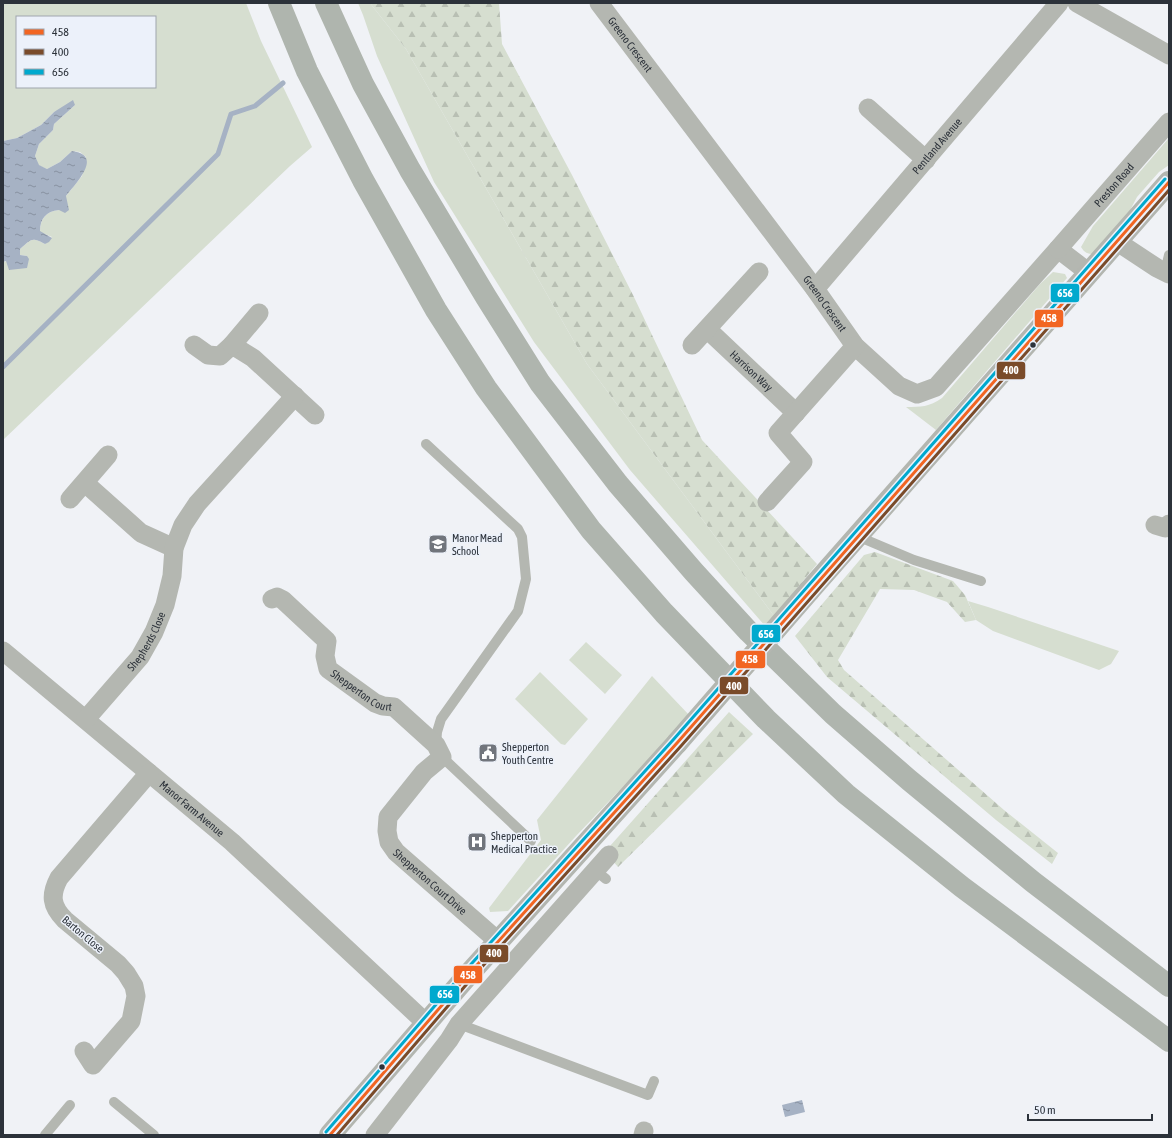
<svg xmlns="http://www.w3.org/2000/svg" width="1172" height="1138" viewBox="0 0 1172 1138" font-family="'Asap Condensed',sans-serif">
	<defs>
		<pattern id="forest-firs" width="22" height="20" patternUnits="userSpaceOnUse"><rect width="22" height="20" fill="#d6ded0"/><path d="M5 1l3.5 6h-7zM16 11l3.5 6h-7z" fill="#b8bfb3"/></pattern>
		<pattern id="water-ripples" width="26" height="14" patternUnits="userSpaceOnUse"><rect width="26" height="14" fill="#a6b2c4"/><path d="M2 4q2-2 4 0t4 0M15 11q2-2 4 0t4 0" fill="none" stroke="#8791a0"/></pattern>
	</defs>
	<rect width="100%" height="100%" fill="#f0f2f6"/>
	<path fill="#d6ded0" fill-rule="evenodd" d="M3,3h243l15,38 51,106 -22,19 -287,274v-178l24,-6 -7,-1v-6c12,-10 11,-12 25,-5l7,-7 -12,-5c0,-13 6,-21 19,-22l7,-14 16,-20 4,-19 -6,-5 -8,-1 -12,11 -13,7 -9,-4 -3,-9 4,-12 14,-14 1,-6 21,-19 -21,7 -13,13 -24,13 -14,3zM17,17h138v70h-138z
		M358,3h12l36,46 181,315 187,252 -9,10 -135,-156 -96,-128 -100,-160 -57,-126 -14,-41z
		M1169,138v27l-10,7 -22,25 -11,21 -32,36c-7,0 -9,-1 -13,-7l12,-21z
		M1053,272l12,2 2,4 -131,152 -30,-23c15,0 23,0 36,-9l98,-114z
		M968,601l20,6 131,44 -8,13 -12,6 -106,-39 -17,-11z
		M586,642l36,33 -17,19 -36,-34z
		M540,672l48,47 -23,26 -4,-1 -46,-45z
		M652,676l38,40 -114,120 -68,75 -18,1 -1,-4 52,-68 -4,-20z"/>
	<path fill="url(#forest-firs)" d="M370,3h129l3,41 70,131 61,120 69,145 115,124 -43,52 -187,-252 -181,-315z
		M875,552l78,29 12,14 11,25 -11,2 -18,-20 -33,-12 -34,-1 -42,71 6,10 160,140 54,43 -6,11 -56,-44 -169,-143 -32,-41 69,-81z
		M729,712l24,22 -135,133 -6,-7 -2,-14z"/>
	<path fill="url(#water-ripples)" d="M73,100l2,5 -21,19 -1,6 -14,14 -4,12 4,9 8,4 13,-7 12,-11c32,4 4,32 -6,45l3,14 -4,3 -6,-3c-13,1 -19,9 -19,21l12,7 -3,4 -4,2c-14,-7 -13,-5 -25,5v6l7,1 2,3 -2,9 -18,2 -3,-9 -3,1v-121l14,-3 24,-13 13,-13z
		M802,1100l3,12 -20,5 -3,-12z"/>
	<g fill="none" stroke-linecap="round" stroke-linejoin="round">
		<path stroke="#a6b2c4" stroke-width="5" d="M3,367l215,-213 13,-40 24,-8 28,-23"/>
		<path stroke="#b4b7b1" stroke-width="10" d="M1165,272l4,-17
			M426,444l92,85 4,8 4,42 -8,32 -77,108 -4,13 -1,13
			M857,536l57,24 67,21
			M442,757l89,84
			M596,871l10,8
			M459,1024l189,71 6,-14
			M114,1102l40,33
			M45,1135l25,-30"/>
		<g stroke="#b4b7b1" stroke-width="19">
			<path id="s1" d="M599,3l216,286 40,57 44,40 18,8 19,-7 122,-138 30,23"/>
			<path d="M1077,3l92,52"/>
			<path d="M868,108l58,52"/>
			<path d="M1116,241l41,27 12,6"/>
			<path id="s2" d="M1058,249l111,-127"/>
			<path id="s3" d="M815,289l244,-286"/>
			<path id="s4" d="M707,329l89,84"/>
			<path d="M194,345l14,10 12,1 12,-11 21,13 62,57"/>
			<path d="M232,345l27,-32"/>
			<path d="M692,345l67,-73"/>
			<path d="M85,483l56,50 33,15"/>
			<path d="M70,499l38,-44"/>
			<path d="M767,502l36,-40 -25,-29 77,-87"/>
			<path d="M1155,525l10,3 4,-4"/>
			<path id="s5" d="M272,599l5,-2 6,3 44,41 -2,15 3,13 47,34 8,3 11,1 42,38 6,12 -18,15 -36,45 -1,14 2,11 7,10 103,90"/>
			<path id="s6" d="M3,651l229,191 195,182"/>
			<path id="s7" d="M86,719l54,-62 14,-25 11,-27 7,-29 2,-28 9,-23 14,-21 98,-108"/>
			<path d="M84,1051l9,14 38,-44 5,-25 -2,-10 -8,-13 -8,-9 -53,-44c-14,-14 -15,-25 -6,-42l90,-105"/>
			<path d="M375,1135l74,-95 10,-16 150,-169"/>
			<path d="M643,1135l1,-4"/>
		</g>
		<path stroke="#b3b6b0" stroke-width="22" d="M809,591l360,-409
			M330,1135l138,-160 209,-232"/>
		<path stroke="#afb5ae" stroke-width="22" d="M279,3l28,68 56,109 73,130 50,78 105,142 73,83 102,106 80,75 116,93 207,154
			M326,3l37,81 47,86 76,127 54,86 78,101 76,88 55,60 84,82 76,66 124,102 136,104"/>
		<path stroke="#b3b6b0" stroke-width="22" d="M677,743l132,-152"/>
		<defs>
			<path id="bus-1" d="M330,1135l138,-160 209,-232 492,-561"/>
			<path id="bus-2" d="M337,1135l135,-157 209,-232 488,-556"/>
			<path id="bus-3" d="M326,1132l138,-160 209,-232 492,-561"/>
		</defs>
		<use href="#bus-1" stroke="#ecf1fa" stroke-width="6"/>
		<use href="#bus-2" stroke="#ecf1fa" stroke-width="6"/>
		<use href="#bus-3" stroke="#ecf1fa" stroke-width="6"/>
		<use href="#bus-1" stroke="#f26522" stroke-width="3"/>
		<use href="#bus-2" stroke="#7a4b2a" stroke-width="3"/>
		<use href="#bus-3" stroke="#00a9ce" stroke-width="3"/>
	</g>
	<defs>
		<symbol id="school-square" viewBox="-11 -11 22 22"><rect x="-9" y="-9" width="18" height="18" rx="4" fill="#71757c" stroke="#ecf1fa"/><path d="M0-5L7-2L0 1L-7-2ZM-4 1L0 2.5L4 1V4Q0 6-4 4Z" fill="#fff"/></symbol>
		<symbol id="civic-square" viewBox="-11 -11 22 22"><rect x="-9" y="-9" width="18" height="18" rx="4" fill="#71757c" stroke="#ecf1fa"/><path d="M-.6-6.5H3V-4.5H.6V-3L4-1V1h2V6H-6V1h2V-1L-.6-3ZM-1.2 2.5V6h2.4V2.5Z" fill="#fff"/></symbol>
		<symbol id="hospital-square" viewBox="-11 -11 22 22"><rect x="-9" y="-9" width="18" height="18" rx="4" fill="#71757c" stroke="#ecf1fa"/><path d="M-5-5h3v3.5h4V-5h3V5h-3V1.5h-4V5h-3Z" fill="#fff"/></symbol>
	</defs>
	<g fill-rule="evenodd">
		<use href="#school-square" x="427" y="533" width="22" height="22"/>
		<use href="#civic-square" x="477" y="742" width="22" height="22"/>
		<use href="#hospital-square" x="466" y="831" width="22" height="22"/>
	</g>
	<g fill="#2c323a" stroke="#ecf1fa" stroke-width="1.5">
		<circle cx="1033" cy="345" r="3.5"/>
		<circle cx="382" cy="1067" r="3.5"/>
	</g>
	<g text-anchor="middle" stroke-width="3" stroke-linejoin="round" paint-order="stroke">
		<g font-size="11" fill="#2c323a" stroke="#ecf1fa">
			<text dy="4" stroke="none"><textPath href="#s1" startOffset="52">Greeno Crescent</textPath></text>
			<text dy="4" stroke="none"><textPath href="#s3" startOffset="188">Pentland Avenue</textPath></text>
			<text dy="4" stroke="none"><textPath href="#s2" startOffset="85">Preston Road</textPath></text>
			<text dy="4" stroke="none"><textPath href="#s1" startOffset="376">Greeno Crescent</textPath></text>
			<text dy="4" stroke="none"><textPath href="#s4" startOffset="61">Harrison Way</textPath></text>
			<text dy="4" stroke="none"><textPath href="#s7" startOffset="99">Shepherds Close</textPath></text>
			<text dy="4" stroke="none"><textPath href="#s5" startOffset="141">Shepperton Court</textPath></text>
			<text dy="4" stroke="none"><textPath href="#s6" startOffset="246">Manor Farm Avenue</textPath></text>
			<text dy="4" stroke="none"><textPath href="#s5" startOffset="412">Shepperton Court Drive</textPath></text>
			<text transform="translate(83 934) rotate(40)" y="4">Barton Close</text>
		</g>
		<g font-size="11" fill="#2c323a" stroke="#ecf1fa" text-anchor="start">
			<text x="452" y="542">Manor Mead<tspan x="452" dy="13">School</tspan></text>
			<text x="502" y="751">Shepperton<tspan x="502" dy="13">Youth Centre</tspan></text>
			<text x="491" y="840">Shepperton<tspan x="491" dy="13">Medical Practice</tspan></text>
		</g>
	</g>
	<g stroke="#ecf1fa" stroke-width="1.5">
		<rect x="1050" y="283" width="30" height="20" rx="4" fill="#00a9ce"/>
		<rect x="1034" y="309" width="30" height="19" rx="4" fill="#f26522"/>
		<rect x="996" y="361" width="30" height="19" rx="4" fill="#7a4b2a"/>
		<rect x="751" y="624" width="30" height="19" rx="4" fill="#00a9ce"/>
		<rect x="735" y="650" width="31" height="19" rx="4" fill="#f26522"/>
		<rect x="719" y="676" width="30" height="19" rx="4" fill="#7a4b2a"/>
		<rect x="479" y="944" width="30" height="19" rx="4" fill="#7a4b2a"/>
		<rect x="453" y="965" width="30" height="19" rx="4" fill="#f26522"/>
		<rect x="429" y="985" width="31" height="19" rx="4" fill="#00a9ce"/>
	</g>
	<g font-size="11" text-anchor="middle" font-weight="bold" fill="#fff">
		<text x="1065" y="297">656</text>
		<text x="1049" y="322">458</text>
		<text x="1011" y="374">400</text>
		<text x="766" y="638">656</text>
		<text x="750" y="663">458</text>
		<text x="734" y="690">400</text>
		<text x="494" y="957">400</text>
		<text x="468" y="979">458</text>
		<text x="445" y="998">656</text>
	</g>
	<rect width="1172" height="1138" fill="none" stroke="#2c323a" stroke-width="8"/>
	<rect x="16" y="16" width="140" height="72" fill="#ecf1fa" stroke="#9fa5ad"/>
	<rect x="24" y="29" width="20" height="6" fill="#f26522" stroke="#9fa5ad"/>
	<text x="52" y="36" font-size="12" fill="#2c323a">458</text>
	<rect x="24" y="49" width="20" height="6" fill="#7a4b2a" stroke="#9fa5ad"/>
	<text x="52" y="56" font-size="12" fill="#2c323a">400</text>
	<rect x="24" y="69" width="20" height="6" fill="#00a9ce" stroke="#9fa5ad"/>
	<text x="52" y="76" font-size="12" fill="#2c323a">656</text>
	<path d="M1028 1114v6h124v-6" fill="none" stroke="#2c323a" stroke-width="2"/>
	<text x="1034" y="1114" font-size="12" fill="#2c323a" stroke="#ecf1fa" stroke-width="3" paint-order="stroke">50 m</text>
</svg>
